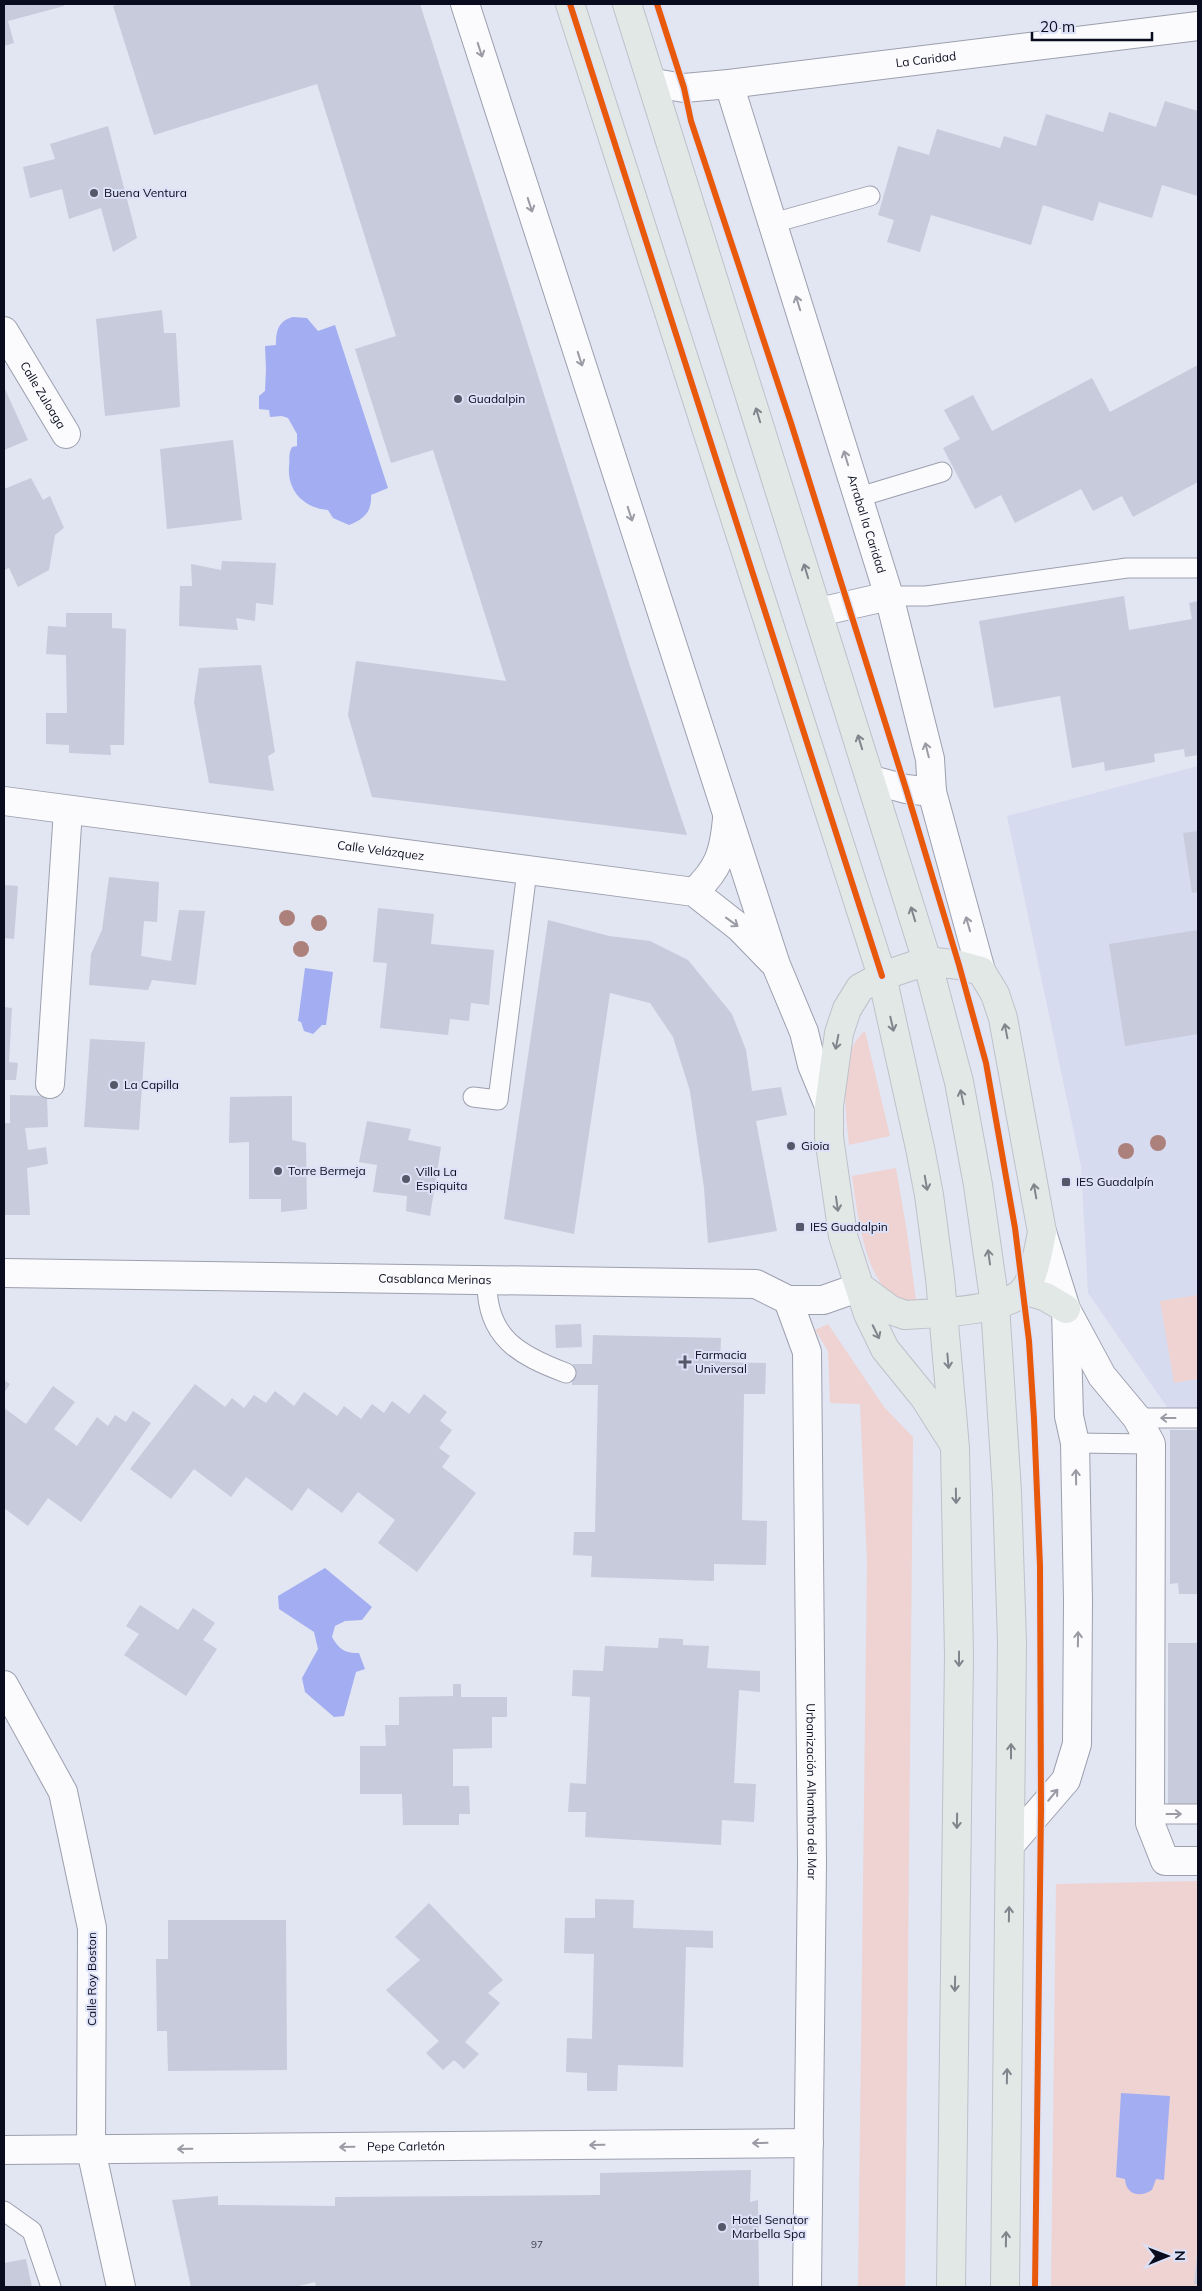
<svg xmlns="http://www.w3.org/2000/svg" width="1202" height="2291" viewBox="0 0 1202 2291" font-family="Mulish,sans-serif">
	<rect width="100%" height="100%" fill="#e2e5f2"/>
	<path fill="#d6dbef" d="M1198,766v645l-29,-1 -81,-117 -7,-127 -74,-350z"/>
	<path fill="#eed3d2" d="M865,1031l25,105 -41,9c-3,-32 -12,-93 16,-114z
		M896,1168l11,64 9,69c-6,0 -13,-1 -19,-3 -33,-16 -40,-90 -45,-122z
		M1198,1295v84l-24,4 -14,-82z
		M828,1324l56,83 29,30 -8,850h-47l9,-726 -7,-157 -30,-1 -2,-52 -13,-21z
		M1198,1881v361l-4,42h4v3h-147l5,-403z"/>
	<path fill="#a2aef1" d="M293,317l14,1 11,13 17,-6 53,163 -17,7c1,17 -7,24 -22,30l-16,-7 -5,-8c-24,-2 -41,-19 -39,-44 1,-7 -1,-12 3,-19l5,-1v-12l-9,-16 -6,-2 -12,1 -1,-7 -10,-1v-13l6,-5 1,-22 -1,-23 11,-1c0,-14 2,-24 17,-28z
		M305,968l28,4 -7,53h-4l-9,9 -9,-3 -3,-9 -3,-1z
		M325,1568l47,39 -10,13 -17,1 -10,5 -3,11c6,11 13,17 27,16l6,16 -9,3 -12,44 -10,1 -29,-25 -3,-14 16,-29 -4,-17 -35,-23 -1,-13z
		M1121,2093l49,3 -6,84 -8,-1 -4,11c-12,8 -26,5 -27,-11l-9,-2z"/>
	<path fill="#c7cbdb" d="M4,4h60v2l-56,15 6,22 -10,3z
		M120,4h300l211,665 56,166 -315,-38 -24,-82 8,-54 150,20 -73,-231 -42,13 -36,-114 41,-13 -79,-252 -163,51 -41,-129z
		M1165,101l33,10v85l-36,-11 -10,33 -53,-16 -6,19 -50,-16 -12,40 -100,-30 -11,37 -33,-10 7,-22 -16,-5 20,-69 31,9 8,-26 63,19 4,-12 32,10 10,-32 57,18 6,-20 47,15z
		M108,126l29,112 -24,14 -12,-44 -32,11 -7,-30 -32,9 -7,-31 32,-8 -5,-15z
		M162,310l2,23h12l4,74 -75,9 -9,-97z
		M1198,365v117l-65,35 -11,-21 -29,15 -12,-22 -66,34 -14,-28 -26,14 -32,-61 17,-9 -16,-29 29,-15 19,36 100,-53 18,34z
		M4,387l24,53 -24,10z
		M233,440l9,80 -75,9 -7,-80z
		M31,478l12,22 7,-4 14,32 -9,7 -6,35 -31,17 -9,-19 -5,2v-81z
		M222,561l54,2 -3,42 -17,-2 -1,18 -19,-3 2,12 -59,-4 1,-40h12l-1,-22 30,6z
		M1124,596l5,34 63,-11 -3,-16 9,-2v154l-13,2 -1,-8 -30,5 1,8 -50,9 -1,-9 -32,6 -12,-72 -66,12 -15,-87z
		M66,613h46v15l14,1 -2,116h-14l1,10 -42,-2v-8l-23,-1v-31h21l-1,-58 -20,-1 2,-28 18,1z
		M261,665l14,87 -7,4 6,35 -65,-8 -15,-81 5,-34z
		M1198,831v61l-6,1 -9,-60z
		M109,877l50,5 -2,40 -13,-1 -3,35 30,5 8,-51 26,1 -9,74 -44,-5 -4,10 -59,-5 2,-31 11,-24z
		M4,885l14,1 -4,53 -10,-1z
		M378,908l56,6 -3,30 63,6 -5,55 -18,-2 -2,18 -19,-2 -2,16 -68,-7 7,-65 -14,-1z
		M548,920l61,16 41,5 38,19 44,54 14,36 6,41 29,-4 6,28 -31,6 21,110 -69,12 -4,-55 -14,-97 -17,-54 -23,-34 -40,-10 -36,241 -70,-15z
		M1198,930v104l-73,12 -16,-102z
		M4,1007l8,1 -3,54 9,1 -2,17h-12z
		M90,1039l55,3 -6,88 -55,-3z
		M10,1095l37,1 1,31 -23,1 3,22 18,-3 2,17 -21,4 3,47h-26v-92h6z
		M292,1096v44l14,3 1,66 -26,3v-13h-32v-57l-20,1 1,-46z
		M367,1121l44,8 -3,11 33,7 -11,69 -24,-5 1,-15 -34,-4 4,-27 -18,-3z
		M581,1324l1,23 -26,1 -1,-23z
		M593,1335l128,3 -1,24 46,1 -1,31h-21l-2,126 25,1 -1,44 -52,-1v17l-123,-4 1,-21 -19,-1 1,-23h21l3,-147h-26l1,-21h19z
		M4,1380l6,4 -6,9z
		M195,1384l30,23 7,-9 12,10 10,-13 12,8 9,-12 19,15 10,-14 33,24 7,-10 17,13 11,-15 12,9 8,-12 17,13 15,-20 23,18 -7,9 12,9 -13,18 11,8 -8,11 34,26 -59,79 -39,-29 17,-23 -37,-28 -16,21 -34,-25 -16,23 -46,-34 -15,20 -37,-28 -23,30 -41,-30z
		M53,1386l22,16 -21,27 23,17 20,-29 11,9 7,-11 11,7 7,-11 18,12 -70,99 -33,-24 -20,28 -24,-18v-100l22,16z
		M1170,1430h28v164h-19l-1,-11 -8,1z
		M140,1605l38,25 15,-22 22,15 -12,17 14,9 -31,47 -62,-41 15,-21 -13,-8z
		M659,1638l24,1v6l26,1 -2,22 53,3v21l-21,-2 -5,93 22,1 -2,38 -32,-2 -1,25 -136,-8 1,-25h-18l2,-29 16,1 4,-87 -18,-1 1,-26 30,1 2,-25 53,2z
		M1168,1643h30v161h-30z
		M453,1684h8v13h46v20h-15v31l-39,1v37h16l1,28h-11v11h-56l-1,-31h-42v-48h26l-1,-21h14v-28l54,-1z
		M595,1899l39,1 -1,28 80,3v17l-27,-1 -3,120 -65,-2 -1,26h-30v-18l-21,-1 1,-34 25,1 2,-85 -30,-1 1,-35h30z
		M429,1903l74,77 -15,13 12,10 -35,39 14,12 -15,15 -10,-9 -11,10 -17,-17 13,-12 -53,-51 34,-30 -25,-23z
		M168,1920h118l1,150 -119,1 -1,-40h-10l-1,-72h12z
		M751,2170l-1,32 8,-2 1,87h-443l-1,-5 -20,5h-104l-19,-87 46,-4v9l117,1v-9l265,-2v-22z
		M1197,2255h1v29h-4z
		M26,2259l6,28h-28v-24z"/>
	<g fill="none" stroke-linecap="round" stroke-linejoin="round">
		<defs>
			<path id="lane" d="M773,223l97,-27
				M859,497l83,-25
				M889,596h37l201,-28h71
				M473,1097l25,3 29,-229
				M487,1281c-1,56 31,74 79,92
				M1137,1418h61
				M1075,1443l76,1
				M1150,1814h48
				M4,2211l28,20 19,56"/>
			<g id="street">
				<path d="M465,4l311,961 28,67 8,33 17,41"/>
				<path id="s1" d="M654,83l30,5 45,-4 469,-58"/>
				<path id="s2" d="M729,84l160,512 41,163 2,33 49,179"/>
				<path id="s3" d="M4,331l62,103"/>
				<path d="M819,612l70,-16"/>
				<path d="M872,780l34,9 26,3"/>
				<path id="s4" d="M4,801l690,91 46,36 32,33"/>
				<path d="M694,892c25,-23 30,-40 33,-73"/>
				<path d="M50,1084l18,-274"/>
				<path id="s5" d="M4,1273l752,11 32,16h35l37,-13"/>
				<path id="s6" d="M788,1300l19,52 5,510 -5,425"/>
				<path d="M1068,1313l34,63 35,42 14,26 -1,379 15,38h33"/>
				<path d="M4,1685l59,107 29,136 -1,222 30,137"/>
				<path d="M1010,1845l56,-65 11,-36 1,-144 -3,-157 -6,-27 -3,-107 -24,-77"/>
				<path id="s7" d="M4,2150l805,-7"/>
			</g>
			<path id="primary" d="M570,4l312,972 38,172 9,47 11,83 15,170 4,207 -8,632
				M627,4l300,957 32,121 19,103 17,120 12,187 5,150 -7,645
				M860,1287l31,23 14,5c27,-2 102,-3 119,-25 10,-11 15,-43 18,-58l-39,-214 -8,-24 -14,-23 -22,-6 -32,-4 -45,15 -22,12 -13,21 -8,24 -10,73v31l14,99 25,78 17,35 39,48 28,44
				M1024,1290l22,7 20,12"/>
		</defs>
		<use href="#lane" stroke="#9c9fae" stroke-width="21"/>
		<use href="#street" stroke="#9c9fae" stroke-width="30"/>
		<use href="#primary" stroke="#bfc0c9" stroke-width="30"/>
		<use href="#lane" stroke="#fbfbfd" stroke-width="19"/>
		<use href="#street" stroke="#fbfbfd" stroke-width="28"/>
		<use href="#primary" stroke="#e2e8e6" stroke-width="28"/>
		<defs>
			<path id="cycleway" d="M570,4l312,972
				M657,4l27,84 7,33 100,302 115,366 53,176 27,98 29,165 14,113 5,78 6,147 1,244 -6,477"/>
		</defs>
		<use href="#cycleway" stroke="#dce1f8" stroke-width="9"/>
		<use href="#cycleway" stroke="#e8590c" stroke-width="6"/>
	</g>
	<g fill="#ad817b">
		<circle cx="287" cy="918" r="8"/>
		<circle cx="319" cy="923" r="8"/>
		<circle cx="301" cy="949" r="8"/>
		<circle cx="1158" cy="1143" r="8"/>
		<circle cx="1126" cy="1151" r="8"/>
	</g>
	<defs><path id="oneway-shaft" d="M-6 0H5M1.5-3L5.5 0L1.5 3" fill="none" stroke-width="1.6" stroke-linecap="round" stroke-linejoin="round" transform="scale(1.25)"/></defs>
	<g stroke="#9a9ba4">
		<use href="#oneway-shaft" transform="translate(480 50) rotate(72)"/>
		<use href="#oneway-shaft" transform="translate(530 205) rotate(72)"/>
		<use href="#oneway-shaft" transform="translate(798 303) rotate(-107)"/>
		<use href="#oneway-shaft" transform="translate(580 359) rotate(72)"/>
		<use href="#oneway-shaft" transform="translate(846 458) rotate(-107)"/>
		<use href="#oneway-shaft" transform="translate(630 514) rotate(72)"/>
		<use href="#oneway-shaft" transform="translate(927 750) rotate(-104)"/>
		<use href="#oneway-shaft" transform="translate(732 922) rotate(36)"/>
		<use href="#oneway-shaft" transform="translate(968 924) rotate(-106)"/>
		<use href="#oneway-shaft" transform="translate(1168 1418) rotate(-180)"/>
		<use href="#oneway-shaft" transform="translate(1076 1477) rotate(-91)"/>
		<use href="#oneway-shaft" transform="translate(1078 1639) rotate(-89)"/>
		<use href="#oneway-shaft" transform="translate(1053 1795) rotate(-50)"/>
		<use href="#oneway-shaft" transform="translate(1174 1814)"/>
		<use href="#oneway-shaft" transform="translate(760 2143) rotate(179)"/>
		<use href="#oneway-shaft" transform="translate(597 2145) rotate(179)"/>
		<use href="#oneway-shaft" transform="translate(347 2147) rotate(179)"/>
		<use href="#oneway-shaft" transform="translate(185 2149) rotate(179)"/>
	</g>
	<g stroke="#80858c">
		<use href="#oneway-shaft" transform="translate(758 415) rotate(-107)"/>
		<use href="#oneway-shaft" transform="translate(806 571) rotate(-107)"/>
		<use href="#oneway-shaft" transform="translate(860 742) rotate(-107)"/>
		<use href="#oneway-shaft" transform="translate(913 914) rotate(-107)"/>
		<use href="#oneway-shaft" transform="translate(892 1024) rotate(77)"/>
		<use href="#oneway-shaft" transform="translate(1006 1031) rotate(-101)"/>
		<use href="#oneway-shaft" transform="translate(837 1042) rotate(101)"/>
		<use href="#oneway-shaft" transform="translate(962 1097) rotate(-102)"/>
		<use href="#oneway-shaft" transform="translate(926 1183) rotate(80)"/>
		<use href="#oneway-shaft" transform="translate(1035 1191) rotate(-100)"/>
		<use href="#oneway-shaft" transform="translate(837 1204) rotate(82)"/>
		<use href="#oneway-shaft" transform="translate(989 1257) rotate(-98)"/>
		<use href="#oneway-shaft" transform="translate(876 1332) rotate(64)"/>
		<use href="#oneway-shaft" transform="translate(948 1361) rotate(85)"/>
		<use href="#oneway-shaft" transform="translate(956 1496) rotate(89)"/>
		<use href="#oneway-shaft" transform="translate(959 1659) rotate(90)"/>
		<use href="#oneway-shaft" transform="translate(1011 1751) rotate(-90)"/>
		<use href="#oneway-shaft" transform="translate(957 1821) rotate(91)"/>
		<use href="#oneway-shaft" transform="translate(1009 1914) rotate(-89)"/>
		<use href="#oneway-shaft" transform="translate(955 1984) rotate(91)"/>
		<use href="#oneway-shaft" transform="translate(1007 2076) rotate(-89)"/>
		<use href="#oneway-shaft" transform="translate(1006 2239) rotate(-89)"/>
	</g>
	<g fill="#555868" stroke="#dce1f8" stroke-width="2">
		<circle cx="94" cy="193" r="5"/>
		<circle cx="458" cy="399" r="5"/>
		<circle cx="114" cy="1085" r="5"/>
		<circle cx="791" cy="1146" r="5"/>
		<circle cx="278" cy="1171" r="5"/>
		<circle cx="406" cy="1179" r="5"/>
		<rect x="1061" y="1177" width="10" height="10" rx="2.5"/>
		<rect x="795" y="1222" width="10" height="10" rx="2.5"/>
		<path d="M682.5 1354.5h5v5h5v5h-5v5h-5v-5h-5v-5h5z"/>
		<circle cx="722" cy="2227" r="5"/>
	</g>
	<g text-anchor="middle" stroke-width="4" stroke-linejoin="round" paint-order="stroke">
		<g font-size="10" fill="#3a3d4e">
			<text x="537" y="2248">97</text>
		</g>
		<g font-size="12" fill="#090c1e" stroke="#dce1f8">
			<text dy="4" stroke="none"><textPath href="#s1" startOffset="274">La Caridad</textPath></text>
			<text dy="4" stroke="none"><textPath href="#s3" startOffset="75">Calle Zuloaga</textPath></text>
			<text dy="4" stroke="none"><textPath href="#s2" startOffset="461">Arrabal la Caridad</textPath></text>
			<text dy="4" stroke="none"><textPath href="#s4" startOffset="380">Calle Velázquez</textPath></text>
			<text dy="4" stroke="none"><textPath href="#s5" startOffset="431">Casablanca Merinas</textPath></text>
			<text dy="4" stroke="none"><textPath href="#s6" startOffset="495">Urbanización Alhambra del Mar</textPath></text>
			<text transform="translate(92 1979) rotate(-90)" y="4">Calle Roy Boston</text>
			<text dy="4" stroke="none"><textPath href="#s7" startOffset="402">Pepe Carletón</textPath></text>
		</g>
		<g font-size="12" fill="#090c1e" stroke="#dce1f8" text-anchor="start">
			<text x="104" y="197">Buena Ventura</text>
			<text x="468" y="403">Guadalpin</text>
			<text x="124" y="1089">La Capilla</text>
			<text x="801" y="1150">Gioia</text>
			<text x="288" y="1175">Torre Bermeja</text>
			<text x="416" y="1176">Villa La<tspan x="416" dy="14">Espiquita</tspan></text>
			<text x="1076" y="1186">IES Guadalpín</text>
			<text x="810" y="1231">IES Guadalpin</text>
			<text x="695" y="1359">Farmacia<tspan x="695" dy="14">Universal</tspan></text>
			<text x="732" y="2224">Hotel Senator<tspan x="732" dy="14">Marbella Spa</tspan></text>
		</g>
	</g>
	<rect width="1202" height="2291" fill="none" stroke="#090c1e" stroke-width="10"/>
	<g transform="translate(1167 2256) rotate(89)" stroke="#dce1f8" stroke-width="4" paint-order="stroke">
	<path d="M0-4L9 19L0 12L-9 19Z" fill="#090c1e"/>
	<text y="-8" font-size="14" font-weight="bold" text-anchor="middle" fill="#090c1e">N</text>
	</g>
	<path d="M1032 32v8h120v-8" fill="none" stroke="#090c1e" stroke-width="2.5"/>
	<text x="1040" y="32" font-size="15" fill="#090c1e" stroke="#dce1f8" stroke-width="4" paint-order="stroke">20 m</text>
</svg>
